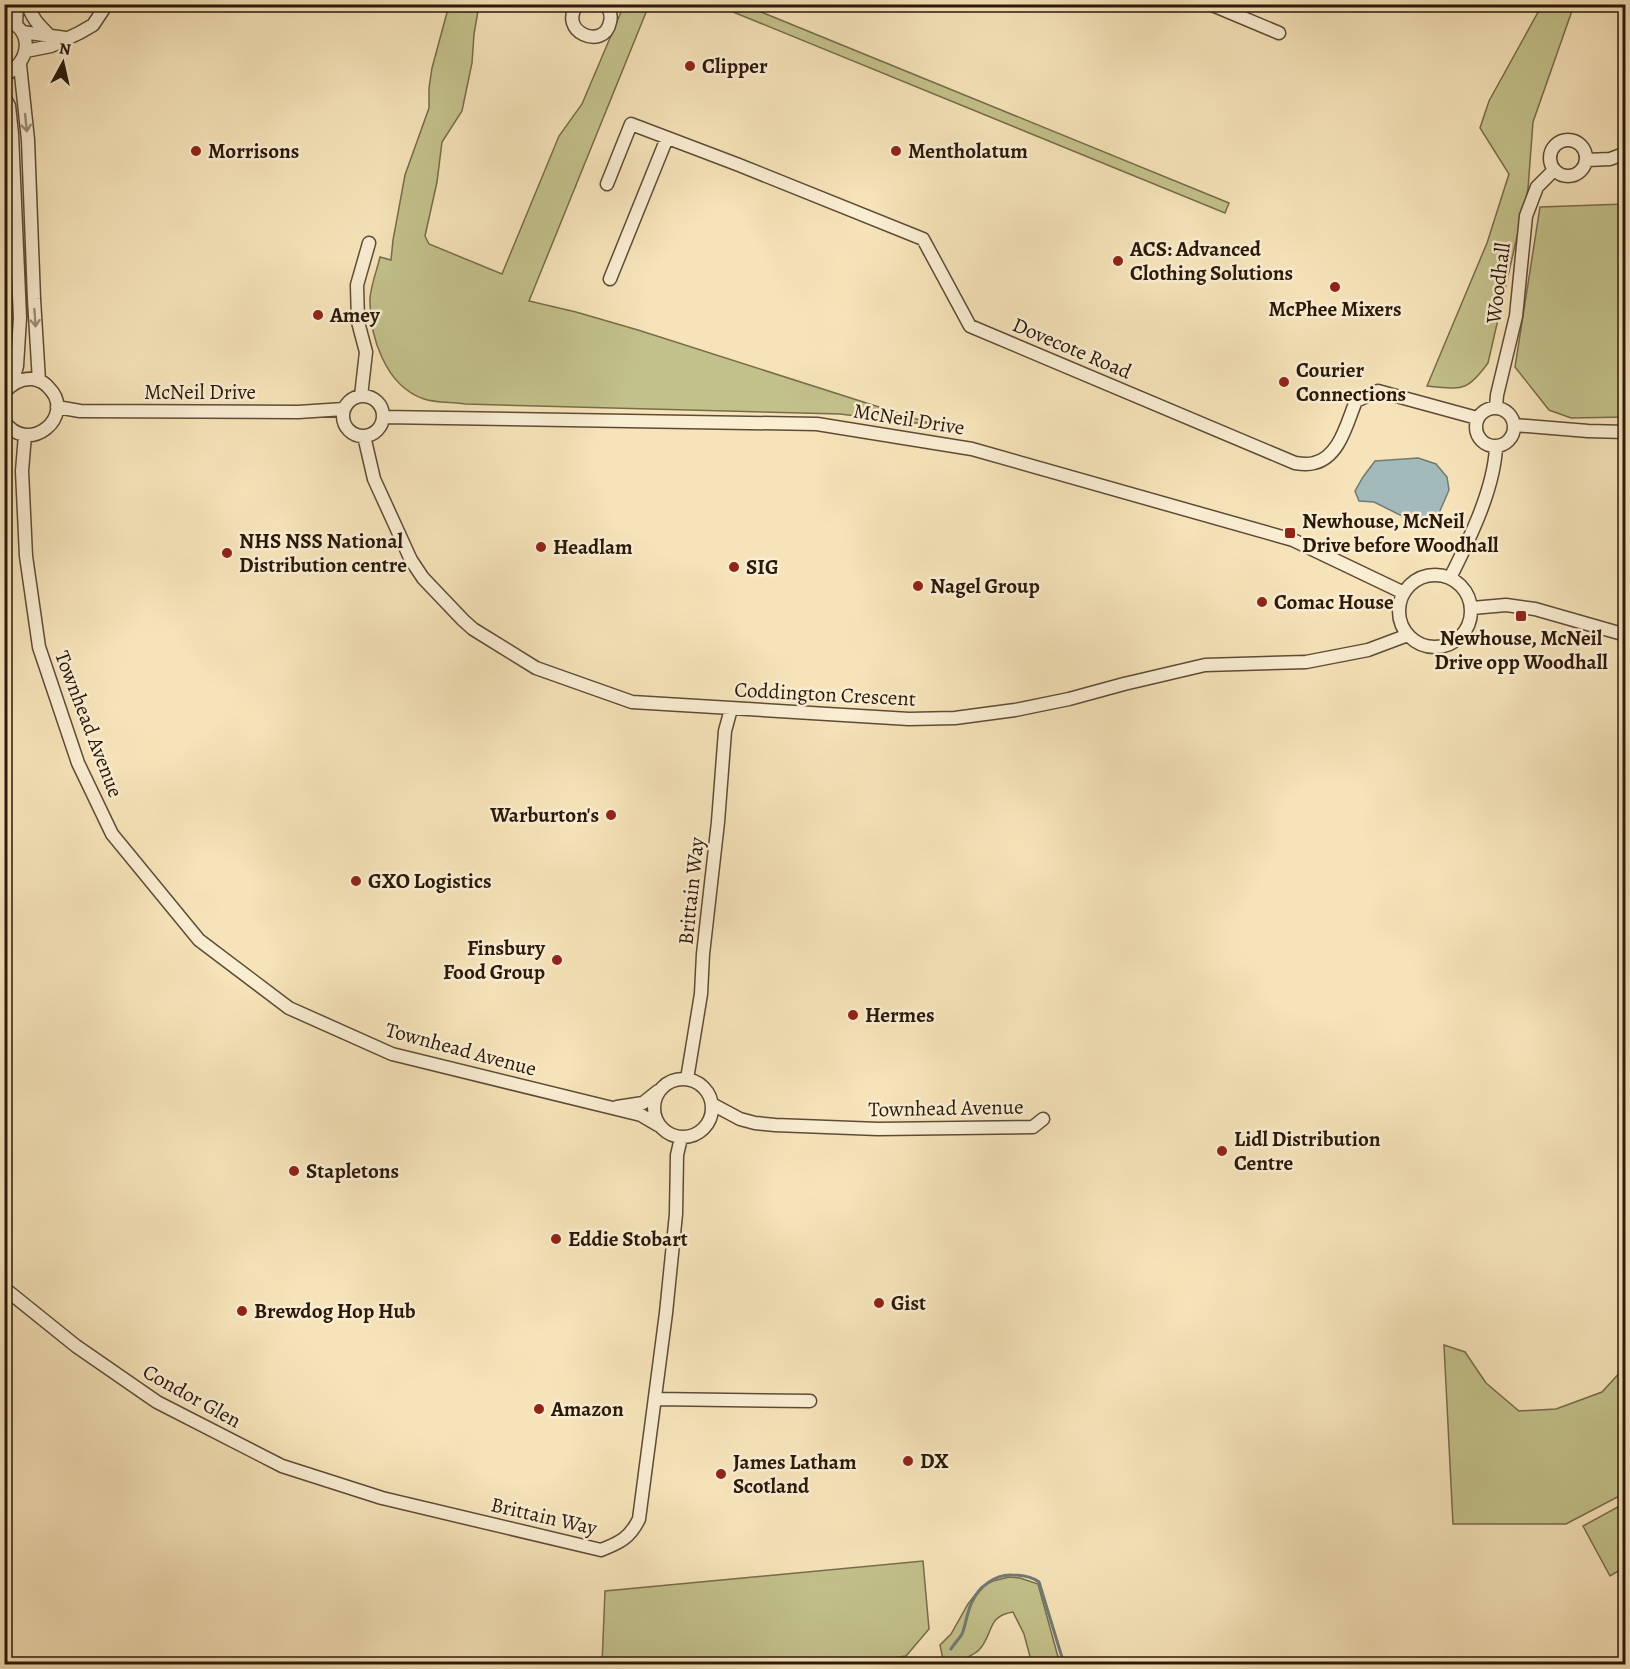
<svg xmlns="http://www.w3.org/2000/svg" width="1630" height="1669" viewBox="0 0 1630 1669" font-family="Alegreya,serif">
	<rect width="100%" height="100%" fill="#f6e3b9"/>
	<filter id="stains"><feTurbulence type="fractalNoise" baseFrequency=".00333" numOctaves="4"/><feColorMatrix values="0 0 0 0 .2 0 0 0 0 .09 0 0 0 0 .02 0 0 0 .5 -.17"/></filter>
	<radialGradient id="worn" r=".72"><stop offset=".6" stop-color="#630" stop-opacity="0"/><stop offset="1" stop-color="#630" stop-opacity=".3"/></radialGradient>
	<path fill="#c3c18b" stroke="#776c4a" stroke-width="1.5" d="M449,5h30l-5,29 -2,29 -10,48 -20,31 -5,40 -12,54 4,8 73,30 57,-138 23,-32 42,-99h25l-120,296 47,11 62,18 291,93h-16l-73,-9 -375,-10c-13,-2 -29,-1 -41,-5 -39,-13 -55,-64 -54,-101 1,-13 7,-28 10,-41l11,3 2,-20 12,-65 24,-67v-20l3,-20z
		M716,5h28l485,198 -4,10z
		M1542,5h32l-41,117 -5,67 -40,174c-22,30 -26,26 -61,23l60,-143 22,-69 -29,-46 9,-27z
		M1625,204v213l-54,1 -22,-8 -34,-43 25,-160z
		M1444,1345l21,7 21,31 33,28 37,-2 46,-17 23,-25v126l-59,31h-113z
		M1625,1503v64l-15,9 -27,-50z
		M923,1561l6,68 -23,27 -60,8h-244l3,-73z
		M1009,1577l11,1 18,6 22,80h-28l-8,-30 -11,-22c-27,4 -19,22 -34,38 -3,3 -9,6 -13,8l1,6h-23l-4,-19 11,-11 17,-30 13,-17 12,-6z"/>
	<path fill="#a2bbba" stroke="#727a73" stroke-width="1.5" d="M1418,458l18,6 11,13 2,13 -10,23 -15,5 -14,2 -36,-18 -15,-1 -4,-10 8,-14 12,-16z"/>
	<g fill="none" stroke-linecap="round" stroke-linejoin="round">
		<path stroke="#727a73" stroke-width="3" d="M951,1649c3,-5 8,-10 11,-15 4,-10 5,-22 10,-32 7,-15 23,-28 40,-27 10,0 20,2 27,7l25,82
			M921,1664l7,-3"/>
		<defs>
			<path id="minor" d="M28,4c3,14 12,22 22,32
				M578,4c-22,27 26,48 32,18 2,-7 0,-12 -5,-18
				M1210,4l69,29
				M4,19c31,10 27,44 0,56
				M16,25l1,-21
				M22,32l44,6
				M26,51l25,-5 28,-13 14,-8 14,-21
				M20,65l8,75 6,159 5,82
				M4,97l5,9 3,28 8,184 -3,48 -5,18
				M1550 158a18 18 0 1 1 36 0a18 18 0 1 1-36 0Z
				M1587,160l23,-1 16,-6
				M607,184l24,-60 108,41 184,74 47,87 325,137c6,1 13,2 19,0 26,-6 33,-41 42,-62l22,-10 99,27
				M610,279l57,-141
				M4,393c7,-9 17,-15 29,-14 6,1 12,4 16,9 28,28 -21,69 -45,33
				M343 416a20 20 0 1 1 40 0a20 20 0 1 1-40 0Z
				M361,396l5,-44 -8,-30 -1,-37 12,-42
				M57,407l23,4 218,1 46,-3
				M1476 427a19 19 0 1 1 38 0a19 19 0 1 1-38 0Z
				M1496,408l1,-13 19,-79 10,-100 11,-29 17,-17
				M383,417l434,7 155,25 321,91 111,53
				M1514,425l74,6 38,1
				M25,435l-3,36 4,85 13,91 39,116 34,71 87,106 90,68 103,46 249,61 17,10
				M364,436l10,43 37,81 12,18 40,42 10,9 63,39 96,34 277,17 46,-1 60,-8 54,-11 55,-15 81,-19 101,-3 62,-12 40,-15
				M1399 611a36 36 0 1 1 72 0a36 36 0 1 1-72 0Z
				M1450,578c19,-38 44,-88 46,-131
				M1472,608l34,-3 29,4 91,26
				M654 1108a29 29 0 1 1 58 0a29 29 0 1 1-58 0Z
				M687,1079l14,-85 2,-40 15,-132 7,-91 6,-22
				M712,1104l28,15 15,4 20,2 103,4 155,-2 10,-8
				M617,1107l26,-4 15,-12
				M4,1288l72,58 81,56 125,64 100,32 219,52c18,-7 29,-12 38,-31l27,-206 10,-99 1,-59 4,-17
				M655,1399l155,2"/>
		</defs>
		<use href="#minor" stroke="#5e4b35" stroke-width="15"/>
		<use href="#minor" stroke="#f9edd2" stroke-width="12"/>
	</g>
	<defs><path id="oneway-shaft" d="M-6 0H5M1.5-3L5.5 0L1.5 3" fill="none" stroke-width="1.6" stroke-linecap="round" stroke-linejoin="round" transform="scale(1.5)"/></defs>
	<g stroke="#9c8d78">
		<use href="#oneway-shaft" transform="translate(26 123) rotate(84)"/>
		<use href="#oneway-shaft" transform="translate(35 318) rotate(86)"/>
	</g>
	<g fill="#8f2418" stroke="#f9edd2" stroke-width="2">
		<circle cx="690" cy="66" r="6"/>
		<circle cx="196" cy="151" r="6"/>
		<circle cx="896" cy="151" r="6"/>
		<circle cx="1118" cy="261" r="6"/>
		<circle cx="1335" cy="287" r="6"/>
		<circle cx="318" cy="315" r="6"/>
		<circle cx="1284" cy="382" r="6"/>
		<rect x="1284" y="527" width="12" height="12" rx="3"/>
		<circle cx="541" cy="547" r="6"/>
		<circle cx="227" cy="553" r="6"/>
		<circle cx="734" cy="567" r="6"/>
		<circle cx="918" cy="586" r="6"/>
		<circle cx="1262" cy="602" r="6"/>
		<rect x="1515" y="610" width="12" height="12" rx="3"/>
		<circle cx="611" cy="815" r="6"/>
		<circle cx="356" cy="881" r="6"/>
		<circle cx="557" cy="960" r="6"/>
		<circle cx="853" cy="1015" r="6"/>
		<circle cx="1222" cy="1151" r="6"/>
		<circle cx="294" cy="1171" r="6"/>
		<circle cx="556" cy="1239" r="6"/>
		<circle cx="879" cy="1303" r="6"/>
		<circle cx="242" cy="1311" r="6"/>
		<circle cx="539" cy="1409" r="6"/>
		<circle cx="908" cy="1461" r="6"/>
		<circle cx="721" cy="1474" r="6"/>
	</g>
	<g text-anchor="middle" stroke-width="5" stroke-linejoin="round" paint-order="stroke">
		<g font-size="21" font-weight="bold" fill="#2b1809" stroke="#f9edd2" text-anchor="start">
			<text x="702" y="73">Clipper</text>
			<text x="208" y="158">Morrisons</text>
			<text x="908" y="158">Mentholatum</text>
			<text x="1130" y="256">ACS: Advanced<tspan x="1130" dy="24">Clothing Solutions</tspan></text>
			<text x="1335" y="316" text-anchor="middle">McPhee Mixers</text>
			<text x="330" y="322">Amey</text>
			<text x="1296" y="377">Courier<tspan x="1296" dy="24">Connections</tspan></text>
			<text x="1302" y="528">Newhouse, McNeil<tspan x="1302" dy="24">Drive before Woodhall</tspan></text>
			<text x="239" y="548">NHS NSS National<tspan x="239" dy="24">Distribution centre</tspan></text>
			<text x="553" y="554">Headlam</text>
			<text x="746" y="574">SIG</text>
			<text x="930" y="593">Nagel Group</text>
			<text x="1274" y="609">Comac House</text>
			<text x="1521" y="645" text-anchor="middle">Newhouse, McNeil<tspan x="1521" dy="24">Drive opp Woodhall</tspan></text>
			<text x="599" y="822" text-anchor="end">Warburton's</text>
			<text x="368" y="888">GXO Logistics</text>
			<text x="545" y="955" text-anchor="end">Finsbury<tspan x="545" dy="24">Food Group</tspan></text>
			<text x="865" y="1022">Hermes</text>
			<text x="1234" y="1146">Lidl Distribution<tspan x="1234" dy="24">Centre</tspan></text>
			<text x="306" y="1178">Stapletons</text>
			<text x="568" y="1246">Eddie Stobart</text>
			<text x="891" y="1310">Gist</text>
			<text x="254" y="1318">Brewdog Hop Hub</text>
			<text x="551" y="1416">Amazon</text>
			<text x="920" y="1468">DX</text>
			<text x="733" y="1469">James Latham<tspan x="733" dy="24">Scotland</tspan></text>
		</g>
		<g font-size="21" fill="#2b1809" stroke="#f9edd2">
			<text transform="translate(1498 283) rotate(-83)" y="7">Woodhall</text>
			<text transform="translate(1072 348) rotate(23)" y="7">Dovecote Road</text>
			<text x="200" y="399">McNeil Drive</text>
			<text transform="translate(909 419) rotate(9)" y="7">McNeil Drive</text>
			<text transform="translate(825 694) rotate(3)" y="7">Coddington Crescent</text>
			<text transform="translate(89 724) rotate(69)" y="7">Townhead Avenue</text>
			<text transform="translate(691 891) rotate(-84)" y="7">Brittain Way</text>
			<text transform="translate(461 1049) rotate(15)" y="7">Townhead Avenue</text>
			<text transform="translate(946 1108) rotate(-1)" y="7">Townhead Avenue</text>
			<text transform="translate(192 1396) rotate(29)" y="7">Condor Glen</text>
			<text transform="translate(544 1516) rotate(13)" y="7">Brittain Way</text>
		</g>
	</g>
	<rect width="1630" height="1669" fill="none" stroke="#f6e3b9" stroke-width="24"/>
	<rect x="6" y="6" width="1618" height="1657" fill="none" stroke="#2b1809" stroke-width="3"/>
	<rect x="12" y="12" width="1606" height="1645" fill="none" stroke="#2b1809" stroke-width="1.5"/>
	<g transform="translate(63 63) rotate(8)" stroke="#f9edd2" stroke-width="4.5" paint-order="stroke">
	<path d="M0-4.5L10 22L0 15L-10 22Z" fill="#2b1809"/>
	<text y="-9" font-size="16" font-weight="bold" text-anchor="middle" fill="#2b1809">N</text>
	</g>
	<rect width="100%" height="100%" filter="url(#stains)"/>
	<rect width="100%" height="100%" fill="url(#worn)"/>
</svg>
